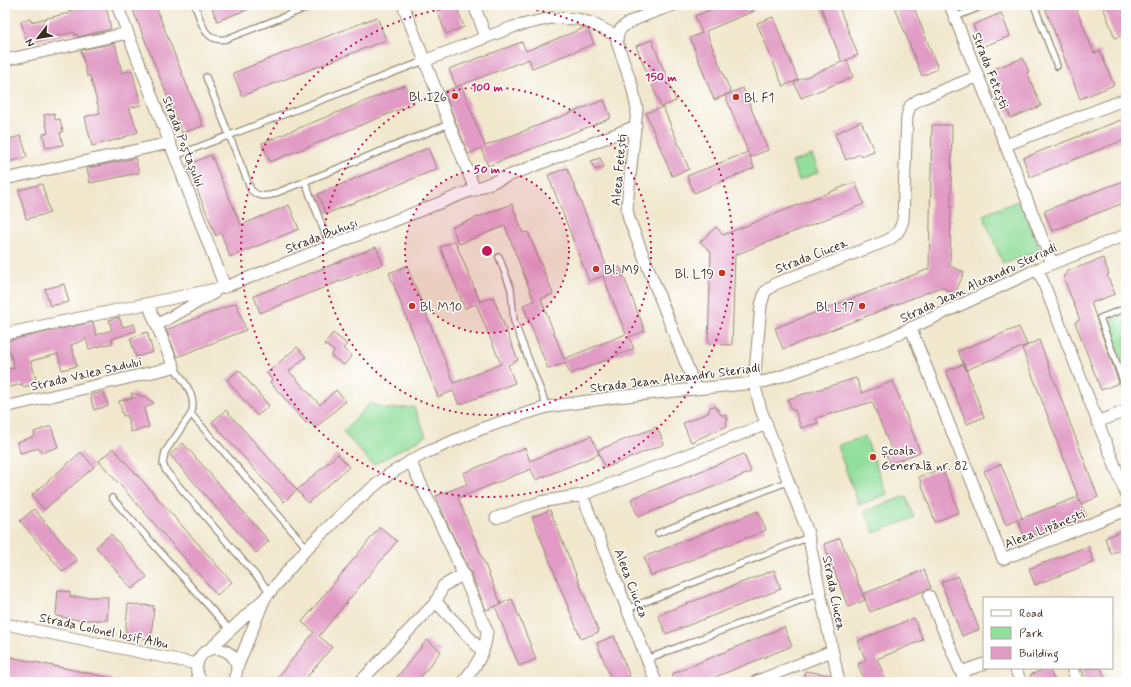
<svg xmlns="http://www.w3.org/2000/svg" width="1131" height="687" viewBox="0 0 1131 687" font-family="Mynerve,sans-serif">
	<rect width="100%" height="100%" fill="#fff"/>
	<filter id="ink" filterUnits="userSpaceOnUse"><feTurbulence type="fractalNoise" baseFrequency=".025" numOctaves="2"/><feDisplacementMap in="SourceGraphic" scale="8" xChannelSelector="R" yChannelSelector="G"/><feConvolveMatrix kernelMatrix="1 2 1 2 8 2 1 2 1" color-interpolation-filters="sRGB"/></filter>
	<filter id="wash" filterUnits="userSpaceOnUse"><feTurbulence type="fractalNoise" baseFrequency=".012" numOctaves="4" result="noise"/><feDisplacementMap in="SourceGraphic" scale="16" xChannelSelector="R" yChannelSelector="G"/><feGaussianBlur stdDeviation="0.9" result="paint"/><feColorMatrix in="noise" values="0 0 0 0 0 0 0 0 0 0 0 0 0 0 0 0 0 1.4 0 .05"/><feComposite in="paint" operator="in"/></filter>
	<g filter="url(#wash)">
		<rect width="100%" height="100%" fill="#f0e7cd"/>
		<path fill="#92de9b" stroke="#66845c" d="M812,155l7,17 -20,8 -7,-18z
			M1020,200l20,50 -37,14 -20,-49z
			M1126,314v58l-19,-50z
			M370,403l16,6 28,-2 12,29 -53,29 -30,-33z
			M865,436l22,58 -28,11 -22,-59z
			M906,496l8,22 -40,15 -9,-22z"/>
		<g id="blocks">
			<path fill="#e19bc5" d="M92,5h14l5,24 -33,8 -1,-3 -2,1 -1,-3 -47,11 -6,-22 9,-2 1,3 38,-9v-2z
				M131,5h24l48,121 -21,7z
				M211,5h46v1l-40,15z
				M435,5h21l8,22 -18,7z
				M722,5h29l3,6 -48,20 25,62 -17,7 -24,-62 12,-5 -7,-17z
				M820,5h18l20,50 -16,7 5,-2 6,17 -52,21 -7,-16 48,-20z
				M894,5h19l25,64 -16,7z
				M1044,5h31l19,48 6,-2 14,34 -34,14z
				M1109,5h12l5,12v17l-11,4 -12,-31z
				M1001,13l9,23 -28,11 -9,-22z
				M377,17l9,23 -144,56 -9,-23z
				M773,17l25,63 -15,6 -26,-63z
				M584,28l4,2 6,14 -62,24 -3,-9 -73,28 -7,-18 73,-27 4,9z
				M652,40l24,61 -15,6 -25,-61z
				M115,43l7,30 10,-3 9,35 -12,3 9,24 -19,7 -27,7 -7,-29 15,-4 -10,-37h-3l-6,-26z
				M1023,58l6,14h-2l14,34 -30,12 -20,-48z
				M405,85l8,19 -143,58 -8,-19z
				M461,85l24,61 119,-46 7,18 -123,48 -7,-18 -13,6 -24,-62z
				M743,88l25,62 -18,7 -1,-3 5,14 -60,25 -7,-17 61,-24 -23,-57z
				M663,107l26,62 -17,7 -26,-63z
				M54,113l1,7 5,-1 3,13 -3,1 3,12 -17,3 -3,-14 5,-1 -4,-18z
				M1126,118v21l-96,38 -7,-19z
				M861,121l13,30 -13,5 -1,-2 -14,6 -11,-26z
				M932,125h20l-2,141 14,6 -9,22 -14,-7 -158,62 -8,-21 154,-59z
				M21,136l6,21 -18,5 -4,-13v-9z
				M428,148l9,21 -111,45 -8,-20z
				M211,155l30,70 48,-20 10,24 -69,28 -9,-24 -5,3 -29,-71z
				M135,158l4,15 -49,10 -3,-15z
				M600,158l4,9 -9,3 -4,-9z
				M567,168l42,104 11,-5 25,64 -16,6 5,12 -64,25 -5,-11 -17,6 -25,-64 11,-4 -29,-75 -46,18 -7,-17 60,-23 11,29 5,-1 25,62 -12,5 23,60 62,-25 -23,-58 -14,5 -41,-106z
				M1126,180v22l-74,29 -8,-20z
				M855,182l9,22 -129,51 -3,90 -24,-1 3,-92 -11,-10 16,-15 7,8z
				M42,184l8,29 -24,6 -7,-29z
				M455,241l25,61 13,-5 25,63 -10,5 7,18 -56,22 -6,-14 -15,6 -49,-124 18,-7 47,117 47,-19 -25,-60 -11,4 -25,-61z
				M376,247l7,17 -123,49 -6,-17z
				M1103,258l6,16 -2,1 8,19 -24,9 28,80 -18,7 -26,-68 5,-2 -17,-44 4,-2 -1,-2z
				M64,284l5,18 -19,4 -5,-17z
				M236,303l10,27 -69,27 -11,-27z
				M119,317l4,10 11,-3 2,7 -24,8 1,4 -24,6 -3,-10 -15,6 6,21 -15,4 -4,-16 -27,7 6,23 -14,3 -1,-3 -17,4v-18l10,-2 -9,-27 87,-19 3,13 16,-5 -3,-10z
				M1019,327l8,18 -61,25 -8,-19z
				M147,332l6,20 -17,5 -6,-19z
				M333,333l14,11 -4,5 9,6 -8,10 -13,-9 3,-5 -10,-7z
				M1039,340l59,157 -17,7 -59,-156z
				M297,347l9,10 -17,14 31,34 16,-15 10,11 -31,27 -6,-7 -3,2 -36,-41 2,-2 -5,-7z
				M964,364l20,53 -17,7 -21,-53z
				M239,370l30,36 -12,10 -30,-36z
				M856,378l6,15 31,-12 27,71 -30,12 -4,-10 6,-3 -20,-49 -56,16 2,5 -17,5 -6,-18h-3l-4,-11z
				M104,392l4,14 -14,4 -4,-15z
				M131,393l14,4 9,6 -10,6 5,18 -18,5 -4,-17 -4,1 -4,-15 14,-3z
				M715,406l6,9h5l2,5 -2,2 1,4 -36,16 -8,-19 25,-10 2,-6z
				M226,410l71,80 -13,12 -72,-80z
				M51,426l7,21 -17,6 -2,-5 -19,5 -3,-11 18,-6 -1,-4z
				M657,427l7,17 -59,24 -7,-18z
				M591,436l8,18 -63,26 -5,-11 -73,29 43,106 -5,2 16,-7 24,60 -17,7 -24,-60 -9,4 -16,-39 -23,-48 -11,-27 31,-12 -4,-11 62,-25 5,13z
				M183,443l86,98 -13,12 -86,-98z
				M113,448l119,134 -15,13 -118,-134z
				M81,452l13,15 -50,43 -12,-15z
				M338,454l11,13 -41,36 -11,-13z
				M744,454l7,18 -113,45 -7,-18z
				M1001,464l21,54 -2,1 58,-22 8,19 -61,23 -7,-19 -12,5 -22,-54z
				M942,468l17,44 -24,10 -16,-45z
				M34,509l43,51 -14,12 -43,-51z
				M550,510l49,122 -18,7 -49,-122z
				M758,511l8,19 -115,46 -7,-19z
				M380,527l17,14 -78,95 13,11 -29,35h-29l40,-50 -12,-10z
				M1126,529v19l-15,6 -6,-16z
				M111,534l36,43 -15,12 -36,-42z
				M840,538l25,62 -17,7 -24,-63z
				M1088,546l6,16 -59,23 -6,-16z
				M774,570l7,19 -115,45 -8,-19z
				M924,570l7,18 -61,24 -7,-18z
				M958,576l21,53 -17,7 -21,-54z
				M58,590l12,2v5h38l-1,23h-28l-23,-4z
				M128,604l26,2 -3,33 -26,-2z
				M914,618l9,22 -46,19 10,23h-22l-7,-18 8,-3 -8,-20z
				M784,627l8,19 -89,36h-28l-3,-8z
				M614,636l18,46h-20l-15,-39z
				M427,640l14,11 -24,31h-24z
				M5,656l107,22v4h-107z
				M1047,668h2l6,14h-23l-2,-7z
				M1081,668h20l5,14h-19z
				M805,671l25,4 2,7h-29z"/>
		</g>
	</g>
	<g filter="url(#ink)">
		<use href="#blocks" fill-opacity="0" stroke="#968876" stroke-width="1"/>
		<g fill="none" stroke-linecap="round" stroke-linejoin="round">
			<defs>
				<path id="lane" d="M195,5c6,16 9,38 31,34l88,-34
					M1034,5l23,61
					M955,17l30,-12
					M206,77l45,113 5,4 7,2 8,-1 178,-71
					M175,156l249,-95
					M305,182l25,64
					M499,257l12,32 3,32 4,11 29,75
					M1126,308l-26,10 26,71
					M174,367c9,14 24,29 17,47l-26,38 -2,12 3,7 104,121
					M191,414l116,134
					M112,498l118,132
					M658,533l131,-52
					M627,609l182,-72
					M647,659l173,-66"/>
				<path id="street" d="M117,5l108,282
					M403,5l72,185
					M474,5l12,32
					M674,5c-13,5 -46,14 -54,25 -3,4 -3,7 -3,12l15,44 5,23 -9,87 -1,13 2,10 67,170
					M950,5l102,258
					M5,60l123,-27
					M424,61l89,-34 38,-9 26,1 14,4 26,13
					M1006,145l120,-46
					M5,179l164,-36
					M1038,269l88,225
					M157,325l57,-32
					M911,329l92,230 123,-49
					M5,334l220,-47 411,-161
					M5,407l169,-40 -26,-63
					M1097,422l29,-11
					M410,461l44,92 33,78c-1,21 -11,35 -24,51
					M582,495l74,187
					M496,518l44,-16 42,-7 185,-71
					M929,596l36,86
					M436,602l47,50
					M5,624l192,40
					M209,650l56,-52 42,-50 43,-42 38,-31 35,-21 58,-25 37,-13 29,-9 69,-10 138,-14 13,-2 48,-16 70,-25 153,-71 88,-34
					M237,668l27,-68
					M1015,668l6,14
					M1072,668l5,14
					M961,672l23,-8
					M202,682c-5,-6 -7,-13 -4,-21 11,-27 53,-6 34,21
					M360,682l76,-80 7,-16 21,-12
					M755,682l77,-31
					M839,682l-32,-152 -46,-120 -7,-27 7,-78 4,-13 10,-8 111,-43c10,-5 14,-10 17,-21l4,-104 3,-10 8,-6 60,-24"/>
			</defs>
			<use href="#lane" stroke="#968876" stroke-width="8"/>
			<use href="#street" stroke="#968876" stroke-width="13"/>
			<use href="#lane" stroke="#fff" stroke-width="5.5"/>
			<use href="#street" stroke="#fff" stroke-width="11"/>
		</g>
	</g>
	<circle cx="487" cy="251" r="82" fill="#c2185b" fill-opacity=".12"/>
	<g fill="none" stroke="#c2185b" stroke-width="2" stroke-dasharray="2 4">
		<circle cx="487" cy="251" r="82"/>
		<circle cx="487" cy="251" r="164"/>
		<path d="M489 5A246 246 0 1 1 485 5"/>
	</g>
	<g fill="#c8321e" stroke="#fff" stroke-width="1.5">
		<circle cx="455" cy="96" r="4"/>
		<circle cx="736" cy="97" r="4"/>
		<circle cx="596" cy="269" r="4"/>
		<circle cx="722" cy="273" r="4"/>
		<circle cx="412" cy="306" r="4"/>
		<circle cx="862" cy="306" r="4"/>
		<circle cx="873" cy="457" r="4"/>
	</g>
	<g text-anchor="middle" stroke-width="3" stroke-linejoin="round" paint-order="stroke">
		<g font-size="13" fill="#3b2a1e" stroke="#fff">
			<text transform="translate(991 70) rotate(69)" y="5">Strada Fetești</text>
			<text transform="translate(184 141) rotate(69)" y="5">Strada Poștașului</text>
			<text transform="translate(618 170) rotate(-85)" y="5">Aleea Fetești</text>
			<text transform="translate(321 235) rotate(-21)" y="5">Strada Buhuși</text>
			<text transform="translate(811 255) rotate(-21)" y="5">Strada Ciucea</text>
			<text transform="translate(978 282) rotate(-25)" y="5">Strada Jean Alexandru Steriadi</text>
			<text transform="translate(86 373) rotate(-13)" y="5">Strada Valea Sadului</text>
			<text transform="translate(675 377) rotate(-7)" y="5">Strada Jean Alexandru Steriadi</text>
			<text transform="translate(1044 528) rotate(-22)" y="5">Aleea Lipănești</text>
			<text transform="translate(632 583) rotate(69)" y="5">Aleea Ciucea</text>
			<text transform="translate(835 593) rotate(79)" y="5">Strada Ciucea</text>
			<text transform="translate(104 630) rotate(12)" y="5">Strada Colonel Iosif Albu</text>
		</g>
		<g font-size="13" fill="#3b2a1e" stroke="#fff" text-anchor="start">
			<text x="447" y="101" text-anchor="end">Bl. I26</text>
			<text x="744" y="102">Bl. F1</text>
			<text x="604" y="274">Bl. M9</text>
			<text x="714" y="278" text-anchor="end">Bl. L19</text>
			<text x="420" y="311">Bl. M10</text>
			<text x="854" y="311" text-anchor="end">Bl. L17</text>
			<text x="881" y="455">Școala<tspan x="881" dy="15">Generală nr. 82</tspan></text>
		</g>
	</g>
	<circle cx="487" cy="251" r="6" fill="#c2185b" stroke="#fff" stroke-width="2"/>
	<g font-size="12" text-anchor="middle" font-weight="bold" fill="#c2185b" stroke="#fff" stroke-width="3" stroke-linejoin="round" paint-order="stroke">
		<text x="661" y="81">150 m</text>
		<text x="487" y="91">100 m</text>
		<text x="487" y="173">50 m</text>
	</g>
	<rect width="1131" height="687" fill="none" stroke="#fff" stroke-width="20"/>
	<rect x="983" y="597" width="130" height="72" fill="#ffffff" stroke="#b1aaa5"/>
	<rect x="991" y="610" width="20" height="6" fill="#ffffff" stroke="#b1aaa5"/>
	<text x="1019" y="617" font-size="12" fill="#3b2a1e">Road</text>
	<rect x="991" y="627" width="20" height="12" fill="#92de9b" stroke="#b1aaa5"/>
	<text x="1019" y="637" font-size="12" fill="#3b2a1e">Park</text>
	<rect x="991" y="647" width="20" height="12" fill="#e19bc5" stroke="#b1aaa5"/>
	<text x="1019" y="657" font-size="12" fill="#3b2a1e">Building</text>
	<g transform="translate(38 38) rotate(239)" stroke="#ffffff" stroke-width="3" paint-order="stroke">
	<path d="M0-3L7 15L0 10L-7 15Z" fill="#3b2a1e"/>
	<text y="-6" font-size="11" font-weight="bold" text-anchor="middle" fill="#3b2a1e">N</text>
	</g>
</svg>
